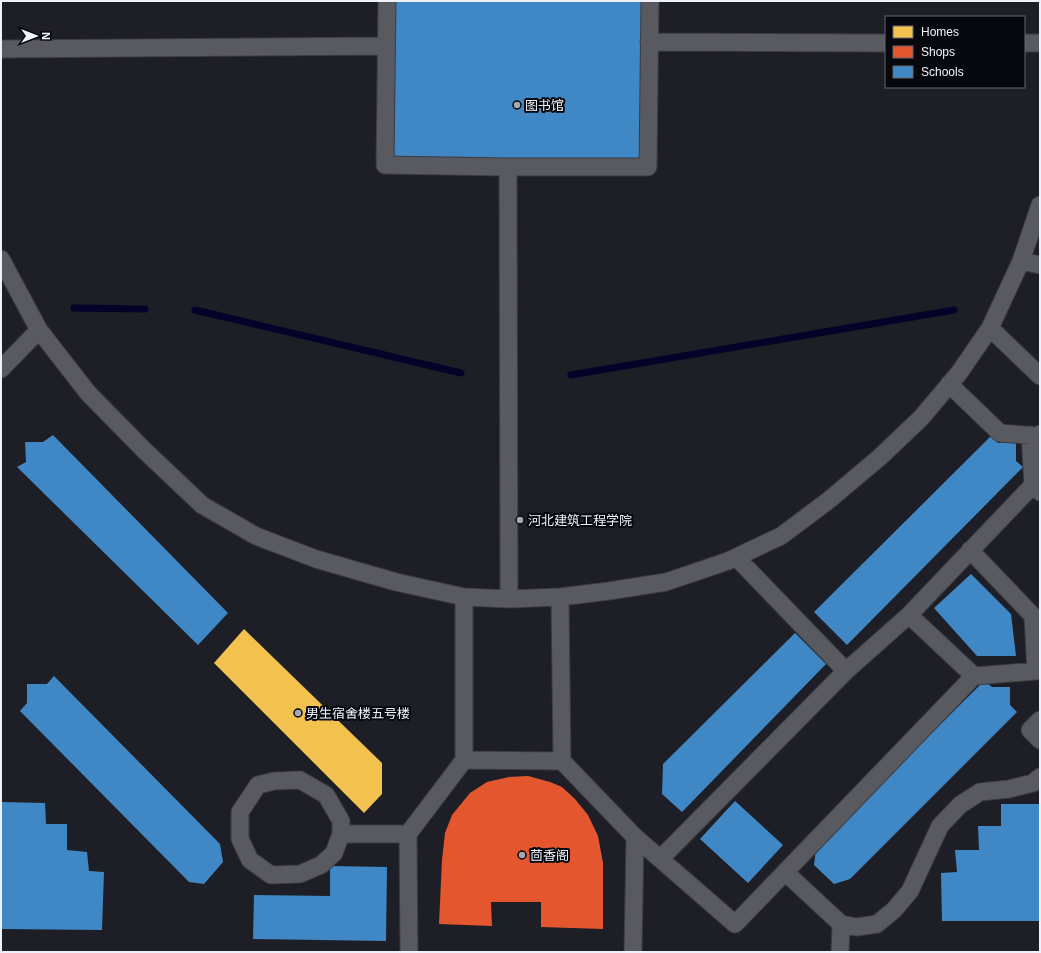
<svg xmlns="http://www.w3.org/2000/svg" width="1041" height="953" viewBox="0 0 1041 953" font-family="Helvetica,'Noto Sans SC',sans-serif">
	<rect width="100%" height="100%" fill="#1e1f26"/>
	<path fill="#f2c14e" d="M244,629l138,134v31l-18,19 -150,-150z"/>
	<path fill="#e4572e" d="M528,776l22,6 12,5 13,12 13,16 10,21 5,27v66l-62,-2v-25h-50l1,24 -53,-2 3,-64 3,-27 7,-18 18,-22 17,-11 22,-5z"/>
	<path fill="#3f88c5" d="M387,1h263l-2,166 -263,-2z
		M53,435l175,178 -30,32 -181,-178 9,-5 -1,-20h18z
		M991,436l7,7 18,-2v20l7,6 -176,178 -33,-33z
		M971,574l40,40 5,42h-39l-43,-48z
		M795,633l31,31 -144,148 -20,-18 1,-30z
		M54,676l166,168 3,18 -19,22 -15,-2 -169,-171 7,-8v-19h20z
		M984,681l8,6h18v18l7,7 -167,167 -16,5 -20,-19 2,-17z
		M735,801l48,44 -35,38 -48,-44z
		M1,802l44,1 1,21h21v26l20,2 2,19 15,1 -2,58 -101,-1z
		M1001,804h39v117h-98l-1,-48 16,-1 -2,-22h24l-1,-24h23z
		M330,866l57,1 -1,74 -133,-2 1,-44 76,1z"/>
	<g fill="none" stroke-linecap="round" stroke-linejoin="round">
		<path stroke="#03032a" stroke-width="7" d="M74,308l71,1
			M195,310l266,63
			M571,375l383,-65"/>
		<defs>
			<path id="minor" d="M387,1l-2,164 123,2h140l2,-166
				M649,42l237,1
				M1024,43h16
				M1,49l385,-3
				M508,167l1,432
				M1,259l38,71
				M1021,261l19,4
				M990,328l50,48
				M1,369l38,-39 49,63 57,58 57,54 54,31 60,23 80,23 68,15 45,2 51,-2 49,-6 57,-9 62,-21 53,-25 48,-36 51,-43 41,-39 38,-45 31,-45 31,-67 19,-56
				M949,384l51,49 38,3 2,-2
				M1030,435l3,50
				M970,550l63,66 3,55 -62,5
				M736,557l110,114
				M464,597v163
				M560,597l2,164 73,76 -2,115
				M1040,720l-10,10 10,10
				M341,834l-7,19 -13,12 -21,9 -29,1 -21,-15 -10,-21v-27l18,-27 16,-4 26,-1 26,15 15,26v13h67
				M635,837l100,87 239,-248 -65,-61
				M660,859l186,-188 63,-56 124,-130 7,7
				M785,872l56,52 16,3 20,-3 17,-14 16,-19 30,-65 20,-21 20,-13 29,-3 24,-6 7,-6
				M409,952l-1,-118 56,-74 98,1
				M840,952l1,-28"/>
		</defs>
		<use href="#minor" stroke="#3b3b42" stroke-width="19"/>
		<use href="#minor" stroke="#595a60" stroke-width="17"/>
	</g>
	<g fill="#a6a8b0" stroke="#07080d" stroke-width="1.5">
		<circle cx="517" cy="105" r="4"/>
		<circle cx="520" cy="520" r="4"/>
		<circle cx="298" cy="713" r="4"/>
		<circle cx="522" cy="855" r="4"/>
	</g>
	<g text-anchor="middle" stroke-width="4" stroke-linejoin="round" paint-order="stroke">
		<g font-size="13" fill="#eff2fb" stroke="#07080d" text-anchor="start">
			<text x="525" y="110">图书馆</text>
			<text x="528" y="525">河北建筑工程学院</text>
			<text x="306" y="718">男生宿舍楼五号楼</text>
			<text x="530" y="860">茴香阁</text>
		</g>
	</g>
	<rect width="1041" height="953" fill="none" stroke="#eff2fb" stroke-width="4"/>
	<rect x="885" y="16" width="140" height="72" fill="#07080d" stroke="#64666c"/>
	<rect x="893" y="26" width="20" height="12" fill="#f2c14e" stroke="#64666c"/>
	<text x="921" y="36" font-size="12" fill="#eff2fb">Homes</text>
	<rect x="893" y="46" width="20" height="12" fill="#e4572e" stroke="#64666c"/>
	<text x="921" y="56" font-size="12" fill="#eff2fb">Shops</text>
	<rect x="893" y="66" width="20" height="12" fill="#3f88c5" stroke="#64666c"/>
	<text x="921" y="76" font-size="12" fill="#eff2fb">Schools</text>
	<g transform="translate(36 36) rotate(90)" stroke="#07080d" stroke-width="3" paint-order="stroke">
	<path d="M0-3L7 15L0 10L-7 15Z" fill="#eff2fb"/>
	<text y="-6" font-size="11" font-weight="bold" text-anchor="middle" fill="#eff2fb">N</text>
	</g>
</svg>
